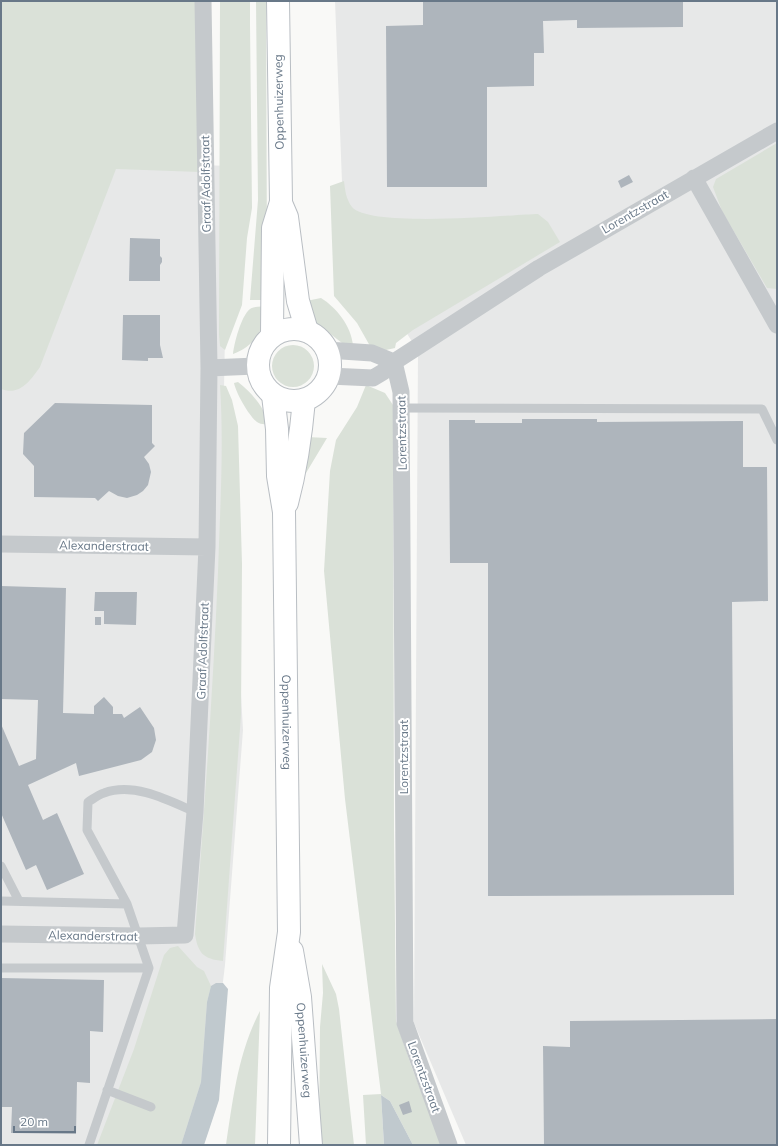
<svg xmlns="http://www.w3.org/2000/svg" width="778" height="1146" viewBox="0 0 778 1146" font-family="Mulish,sans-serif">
	<rect width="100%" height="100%" fill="#f9f9f7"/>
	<path fill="#e7e8e8" d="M335,1h442v1144h-311l-52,-122 4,-672 -74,-117z
		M107,161l121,5 -4,223 19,341 -18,235 -16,132 -13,48h-195v-768z"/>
	<path fill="#dae1d8" d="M1,1h198l1,171 -84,-3 -76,198c-10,14 -20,29 -39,22z
		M220,1h30v23l2,184 -5,30 -5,67 -17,45 -5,-4 -1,-12z
		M256,1h10l1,261 2,38h-19l8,-100z
		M777,143v146l-10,-1 -45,-77 -9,-24 3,-8z
		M344,181c1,9 2,18 8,26 18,21 154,8 186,7l10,8 12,20 -147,88 -17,13 -1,5 -9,2 -16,-4 -13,-23 -23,-27 -4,-110z
		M321,298c16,10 30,28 32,47l-11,-2 -23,-18 -6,-6 -7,-18z
		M269,306c-6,22 -13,40 -36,48 1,-10 8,-38 17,-45 4,-3 13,-2 19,-3z
		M272 366a21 21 0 1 1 42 0a21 21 0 1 1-42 0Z
		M238,382c14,11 26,25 31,42 -4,0 -8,1 -12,-2 -8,-6 -21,-29 -23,-39z
		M220,385l6,1 6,14 6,26 4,138 -1,151 -18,246c-20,-2 -25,-8 -28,-27 9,-121 18,-241 23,-362 2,-62 6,-125 2,-187z
		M366,385l19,8 8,12 1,424 2,192 16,47 30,77h-29l-23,-44 -9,-6 3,50h-18l-3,-50 18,-1 -36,-295 -21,-228 6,-100 6,-31 21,-33z
		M307,437l20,1 -21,35z
		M178,946l19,21 7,4 7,15 -4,16 -6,80 -20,63h-84l37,-96 30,-94 6,-7z
		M322,964l14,30 3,15 15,136h-35l1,-118 3,-34z
		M260,1011l-5,134h-29c7,-46 12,-92 34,-134z"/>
	<path fill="#c0c9ce" d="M216,983h7l5,6 -9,111 -15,45h-23l20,-63 6,-80 4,-16z
		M381,1095l9,6 23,44h-29z"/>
	<path fill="#aeb5bc" d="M423,1h260v26l-106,1v-8l-34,1 1,32h-10v33l-47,1v100h-100l-1,-161 37,-1z
		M629,175l4,7 -12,6 -3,-7z
		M130,238l30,1v17l2,2v4l-2,3v16h-31z
		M123,315h37v30l3,13h-15v3l-26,-1z
		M55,403l97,2v38l3,3 -11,11 5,7 2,8 -3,13 -5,6 -6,4 -10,3 -9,-2 -9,-5 -11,10 -3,-3 -61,-1v-31l-11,-12 1,-21z
		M522,419h75v3l146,-1v46h24l1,134 -36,1 2,293 -246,1v-333h-38l-1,-143h26v3h47z
		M1,586l65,2 -3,125 31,1v-8l10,-9 9,10v7h9l2,4 16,-11 14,21 2,12 -4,12 -11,8 -62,16 -3,-13 -48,22 15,35 14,-7 27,61 -37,16 -11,-25 -10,5 -25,-57v-89l18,42 17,-7 2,-59 -37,-1z
		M95,592h42l-1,33 -32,-1v-13h-10z
		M95,617h6v8h-6z
		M1,978l103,2 -1,52 -13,-1v52l-13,-1 -1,52 -65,-1 1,-26h-11z
		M777,1019v126h-233l-1,-99 27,1v-26z
		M409,1101l3,11 -9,3 -4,-10z"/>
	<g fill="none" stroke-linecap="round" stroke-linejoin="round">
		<defs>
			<g id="secondary">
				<path d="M281,203l6,14 11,84 9,30"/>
				<circle cx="294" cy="365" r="36"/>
				<path d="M272,335l1,-107 8,-26 -3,-201"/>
				<path id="s1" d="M273,395l4,34 1,47 6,36 5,420 -8,56 -2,157"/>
				<path d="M287,503c9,-34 14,-68 17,-103"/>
				<path id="s2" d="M292,951l8,46 11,148"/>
			</g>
		</defs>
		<use href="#secondary" stroke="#b9bec3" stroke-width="24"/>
		<path stroke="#c5c9cc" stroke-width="9" d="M402,408l360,1 15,31
			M1,866l18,35
			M1,901l126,3
			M1,968h148
			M107,1090l44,17
			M89,1145l60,-177 -22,-64 -40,-74 1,-28c5,-3 10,-7 16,-9 30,-11 64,7 91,19"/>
		<path stroke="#c5c9cc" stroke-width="17" d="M694,178l83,147
			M327,350l45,3 22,9 7,30 4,631 44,122
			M209,368l48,-2
			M329,376l44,2 10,-6 11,-10 145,-94 238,-137
			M1,544l206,3
			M1,934l138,2 46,-1 10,-123 12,-265 2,-179 -6,-367"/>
		<use href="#secondary" stroke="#fff" stroke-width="22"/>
	</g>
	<g text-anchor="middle" stroke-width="4" stroke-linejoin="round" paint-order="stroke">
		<g font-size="12" fill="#687888" stroke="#fff">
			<text transform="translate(279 102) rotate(-91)" y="4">Oppenhuizerweg</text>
			<text transform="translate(206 184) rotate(-91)" y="4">Graaf Adolfstraat</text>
			<text transform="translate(635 212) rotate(-30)" y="4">Lorentzstraat</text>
			<text transform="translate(402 433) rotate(-91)" y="4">Lorentzstraat</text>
			<text transform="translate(104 546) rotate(1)" y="4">Alexanderstraat</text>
			<text transform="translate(203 651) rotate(-88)" y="4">Graaf Adolfstraat</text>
			<text dy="4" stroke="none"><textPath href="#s1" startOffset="328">Oppenhuizerweg</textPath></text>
			<text transform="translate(404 757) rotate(-90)" y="4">Lorentzstraat</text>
			<text transform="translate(93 936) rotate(1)" y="4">Alexanderstraat</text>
			<text dy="4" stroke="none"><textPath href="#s2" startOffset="100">Oppenhuizerweg</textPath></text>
			<text transform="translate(424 1077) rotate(70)" y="4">Lorentzstraat</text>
		</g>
	</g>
	<rect width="778" height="1146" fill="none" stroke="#687888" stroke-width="4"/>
	<path d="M14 1126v6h61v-6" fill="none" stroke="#687888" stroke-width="2"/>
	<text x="20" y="1126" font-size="12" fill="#687888" stroke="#ffffff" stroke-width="3" paint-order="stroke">20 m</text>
</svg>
